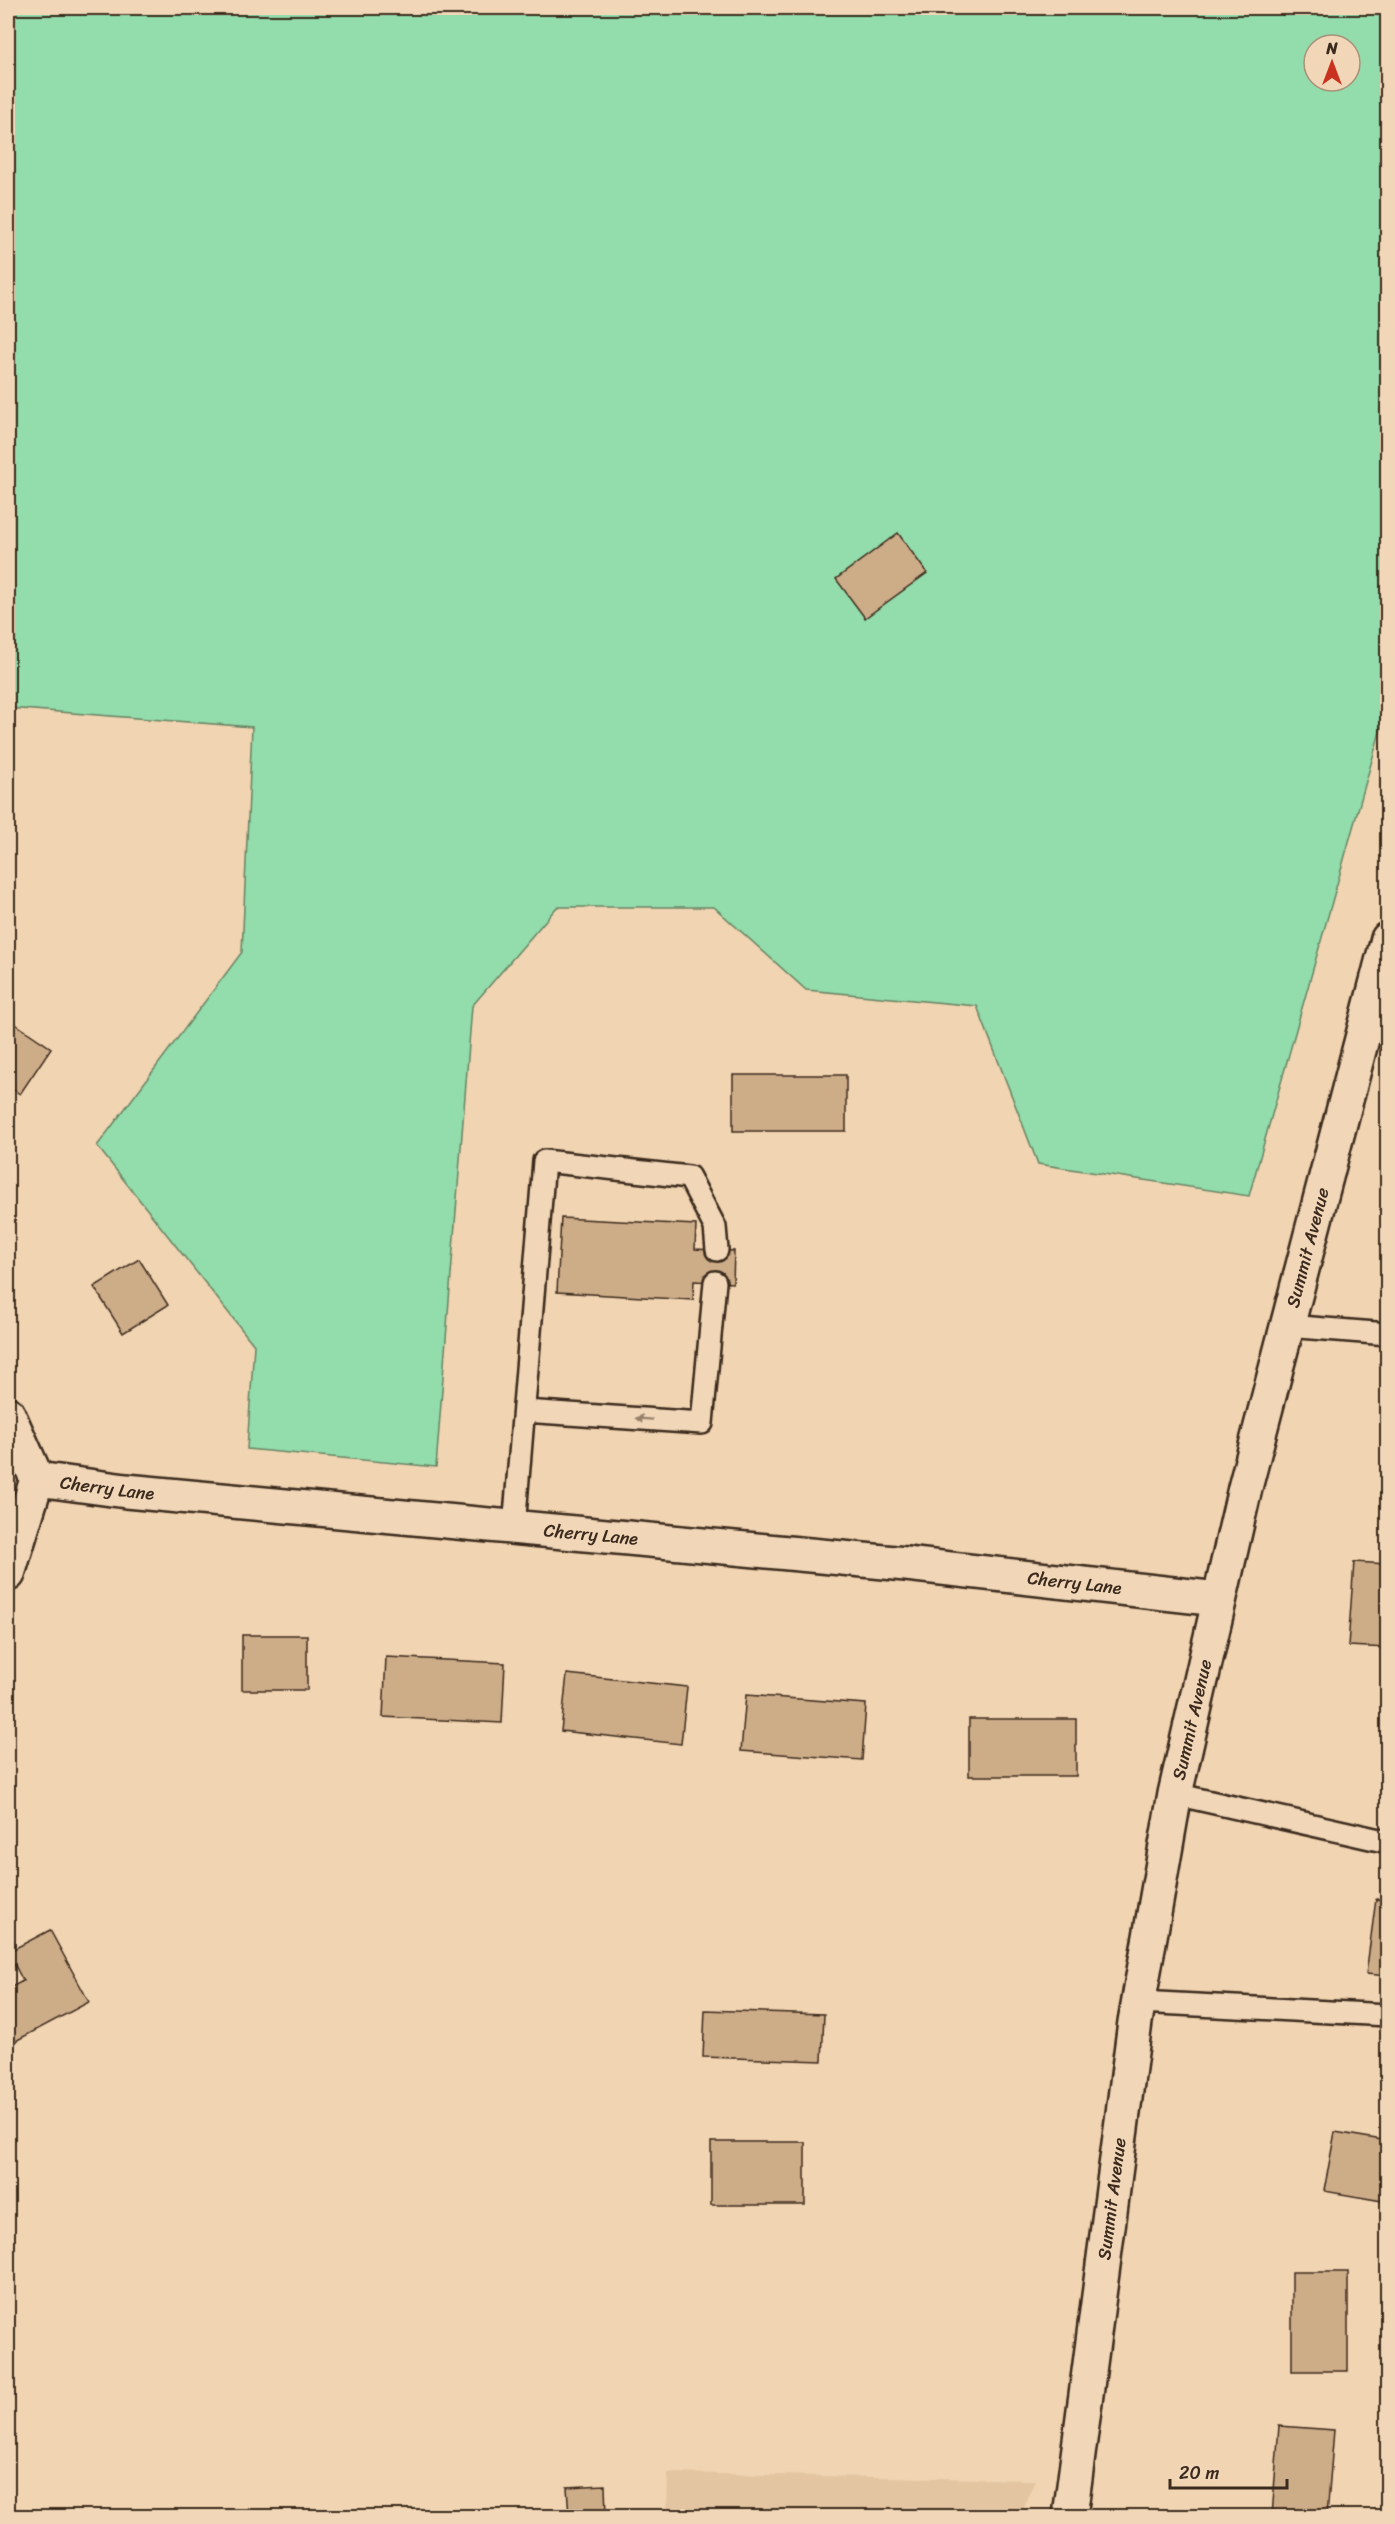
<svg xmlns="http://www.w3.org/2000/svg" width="1395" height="2524" viewBox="0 0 1395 2524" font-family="Sriracha,sans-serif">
	<rect width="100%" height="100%" fill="#f1d4b1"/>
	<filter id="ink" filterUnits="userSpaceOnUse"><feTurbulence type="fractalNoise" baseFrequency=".0167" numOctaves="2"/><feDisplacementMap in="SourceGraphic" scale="12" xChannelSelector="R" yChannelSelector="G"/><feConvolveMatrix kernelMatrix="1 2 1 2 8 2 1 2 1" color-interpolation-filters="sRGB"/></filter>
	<g filter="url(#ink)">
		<path fill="#e3c5a2" d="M668,2473l367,7 -14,36h-354z"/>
		<path fill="#93dcab" stroke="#678364" stroke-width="1.5" fill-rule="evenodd" d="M8,8h1379v699l-138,489 -211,-32 -61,-158 -171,-16 -92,-83h-157l-85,99 -36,461 -189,-18 7,-104 -157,-199 145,-194 10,-225 -244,-19zM1314,45h36v36h-36z"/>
		<path fill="#cdac88" stroke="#3b2a1e" stroke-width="1.5" d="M898,533l29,40 -62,45 -29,-39z
			M8,1019l43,29 -31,46 -12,-8z
			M733,1075h113v56h-113z
			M561,1218l135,7 -1,24 39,2 -1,32 -39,-2 -1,19 -136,-8z
			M139,1259l29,46 -45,28 -29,-46z
			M1354,1562l34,2v84l-40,-2z
			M242,1635h65v55h-65z
			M386,1657l119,6 -3,60 -119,-6z
			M567,1674l120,13 -6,57 -120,-13z
			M746,1695l120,9 -4,56 -121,-9z
			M969,1719h107v57h-107z
			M1376,1899l12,1v76l-22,-2z
			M50,1930l39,72 -81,43v-56l15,-8 -15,-29z
			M705,2010l119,4 -2,47 -119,-4z
			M1335,2132l53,9v61l-64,-11z
			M711,2142h94v63h-94z
			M1292,2272h56v99h-56z
			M1279,2426l55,4 -7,86h-55z
			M605,2485l1,31h-37l-2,-29z"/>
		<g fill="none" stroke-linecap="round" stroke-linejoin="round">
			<defs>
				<path id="service" d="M1287,1326l101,8
					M524,1411l178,12 13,-141
					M514,1528l30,-367 145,16 26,50 2,23
					M1175,1794l213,48
					M1139,2002l249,13"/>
				<g id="minor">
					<path id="s1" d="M8,1414l29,65 89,12 780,73 312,35"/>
					<path d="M8,1574l29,-95"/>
				</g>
				<g id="secondary">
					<path id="s2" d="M1070,2516l65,-494 40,-228 70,-306 143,-549"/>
				</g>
			</defs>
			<use href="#service" stroke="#3b2a1e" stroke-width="26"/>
			<use href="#minor" stroke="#3b2a1e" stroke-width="38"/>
			<use href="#secondary" stroke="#3b2a1e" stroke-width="38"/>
			<use href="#service" stroke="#f1d7b8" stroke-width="21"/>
			<use href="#minor" stroke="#f1d7b8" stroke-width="33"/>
			<use href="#secondary" stroke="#f1d7b8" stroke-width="33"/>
		</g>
		<defs><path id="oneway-solid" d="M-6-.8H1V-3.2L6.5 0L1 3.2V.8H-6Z" transform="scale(1.5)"/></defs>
		<use fill="#96806b" href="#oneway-solid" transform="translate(644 1419) rotate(-176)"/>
	</g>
	<g text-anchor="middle" stroke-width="6" stroke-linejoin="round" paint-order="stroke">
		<g font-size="18" fill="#3b2a1e" stroke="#f1d7b8">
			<text dy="6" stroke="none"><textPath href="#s2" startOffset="1292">Summit Avenue</textPath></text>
			<text dy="6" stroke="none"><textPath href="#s1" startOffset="142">Cherry Lane</textPath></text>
			<text dy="6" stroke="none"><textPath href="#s1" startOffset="628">Cherry Lane</textPath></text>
			<text dy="6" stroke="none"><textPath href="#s1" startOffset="1114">Cherry Lane</textPath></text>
			<text dy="6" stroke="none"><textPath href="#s2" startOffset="806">Summit Avenue</textPath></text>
			<text dy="6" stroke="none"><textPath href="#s2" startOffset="320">Summit Avenue</textPath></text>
		</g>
	</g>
	<rect width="1395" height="2524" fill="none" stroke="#f1d7b8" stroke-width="30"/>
	<rect x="15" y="15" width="1365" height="2494" fill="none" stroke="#3b2a1e" stroke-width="2" filter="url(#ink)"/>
	<g transform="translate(1332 63)"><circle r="28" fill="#f1d7b8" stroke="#a8927a" stroke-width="1.5"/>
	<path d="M0-4.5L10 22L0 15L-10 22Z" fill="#c8321e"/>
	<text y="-9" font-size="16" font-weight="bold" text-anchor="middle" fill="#3b2a1e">N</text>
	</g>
	<path d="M1170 2479v9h117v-9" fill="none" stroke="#3b2a1e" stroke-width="3"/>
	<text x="1179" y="2479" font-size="18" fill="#3b2a1e" stroke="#f1d7b8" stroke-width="4.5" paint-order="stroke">20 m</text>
</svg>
